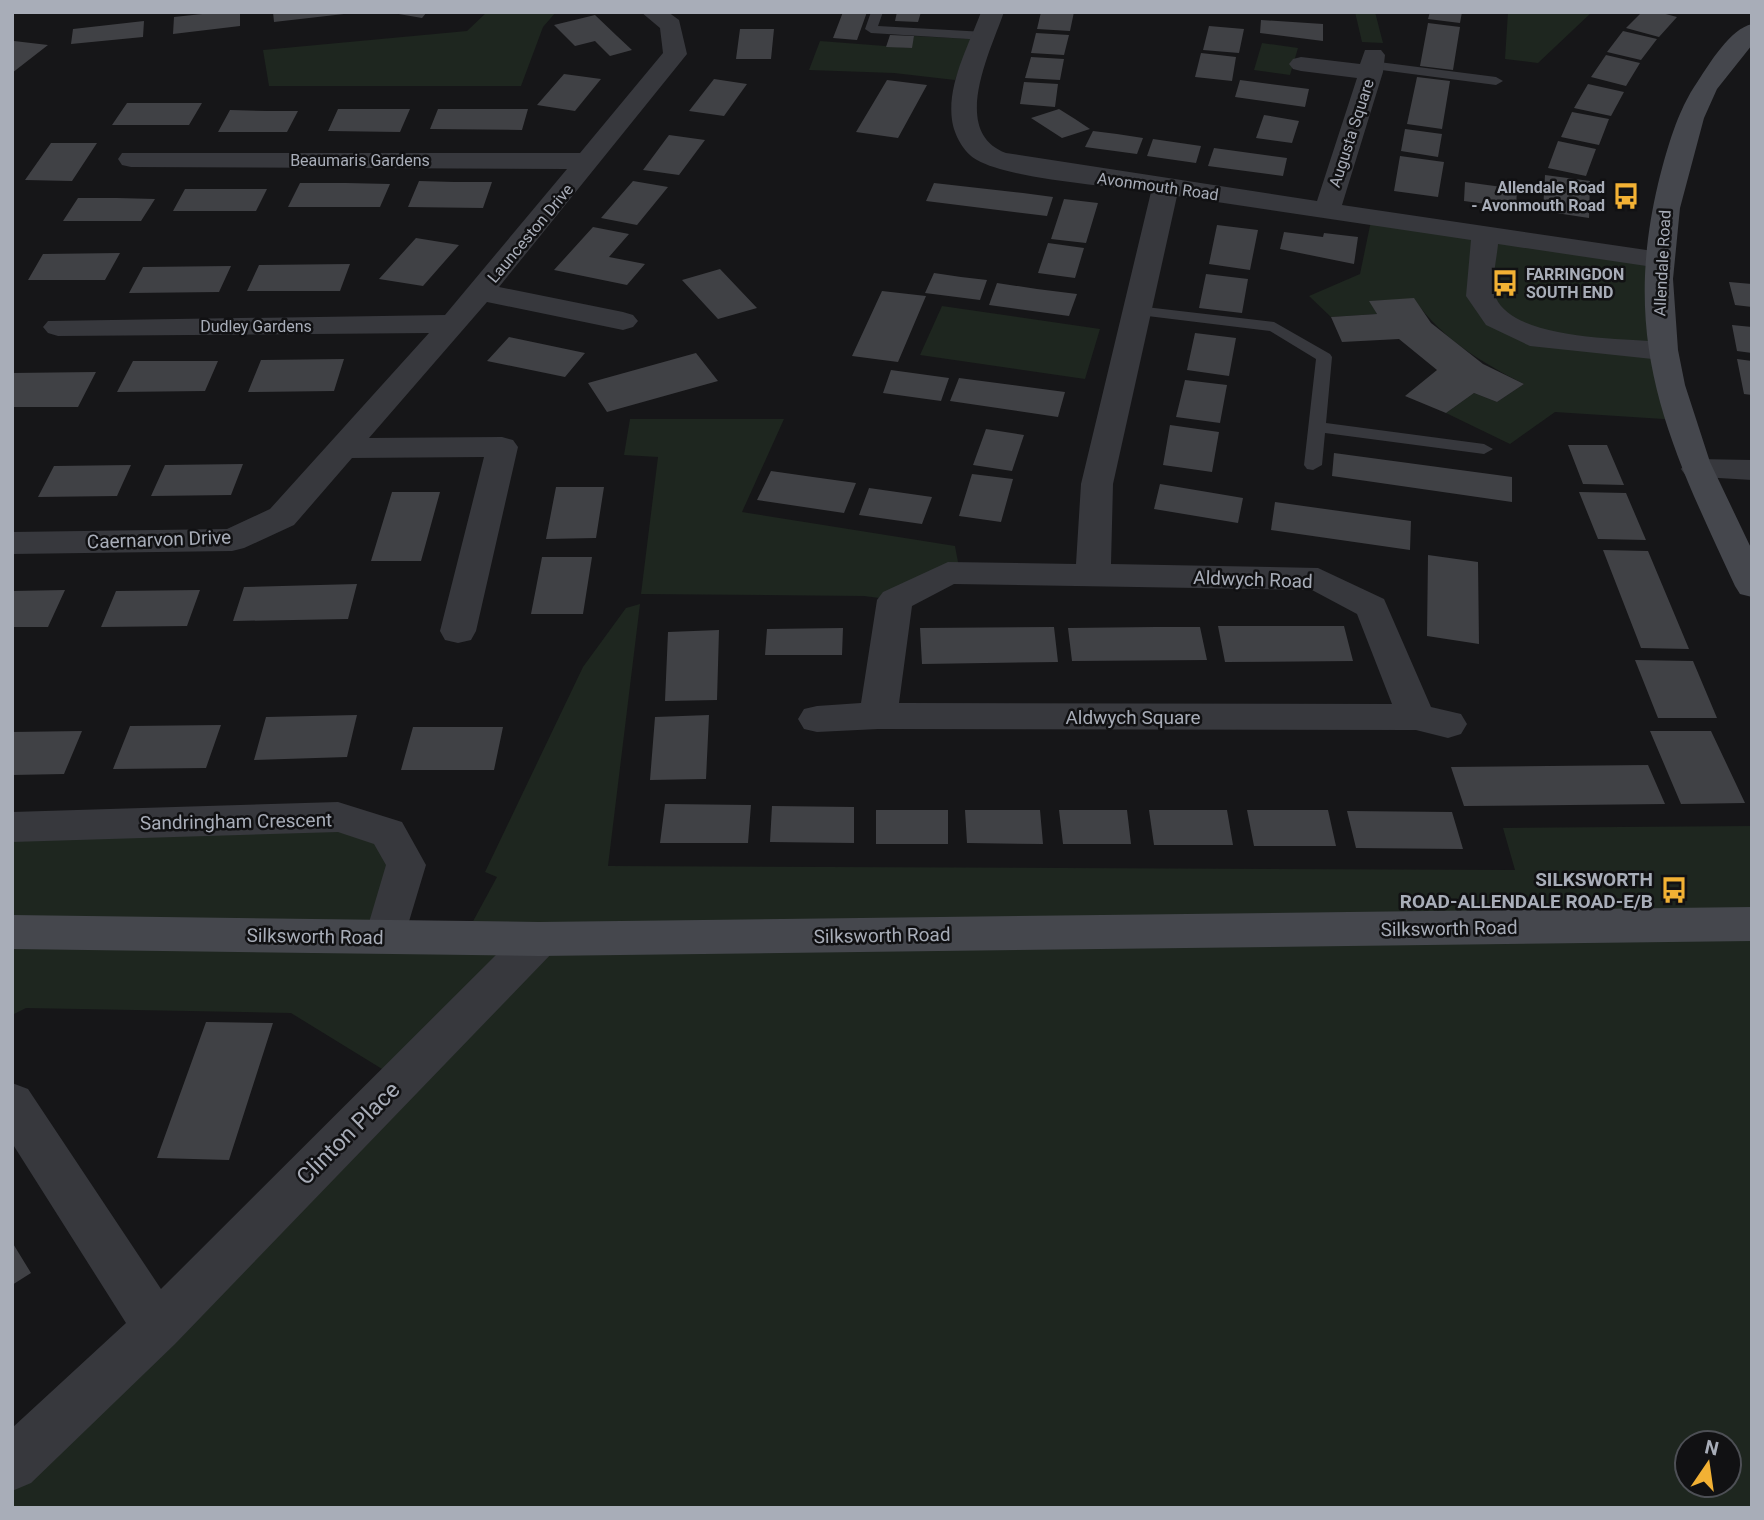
<svg xmlns="http://www.w3.org/2000/svg" width="1764" height="1520" viewBox="0 0 1764 1520" font-family="Roboto,sans-serif">
	<rect width="100%" height="100%" fill="#161618"/>
	<path fill="#1e261f" fill-rule="evenodd" d="M487,12h69l-13,15 -22,59h-252l-6,-36 204,-19z
		M1355,12h20l8,31 -21,-1z
		M1508,12h84l-54,51 -33,-4z
		M914,36l57,3 -16,41 -61,-7 -85,-3 11,-29 91,7z
		M1262,43l36,5 -8,27 -36,-5z
		M1372,216l288,44 19,160 -124,-8 -45,32 -64,-31 28,-20 23,9 27,-18c-43,-22 -82,-45 -110,-85l-44,2 7,13 -46,3 -22,-21 51,-22z
		M942,306l158,23 -15,50 -165,-24z
		M630,419h154l-42,93 213,34 5,27 -65,27 -31,-4 -223,-2 17,-137 -34,-2z
		M640,604l-32,262 907,4 -12,-42 249,-2v682h-1740v-44l388,-384 -109,-67 -265,-5 -14,7v-188l326,-10 50,16 -2,103 78,2 33,-61 -12,-5 98,-205 43,-59zM1687,1443h42v42h-42z"/>
	<path fill="#404145" d="M221,12h19v14l-67,8 1,-17z
		M273,12h71v2l-70,8z
		M387,12h40l-5,6z
		M843,12h24l-10,28 -24,-2z
		M897,12h24l-3,10 -23,-1z
		M1041,12h33l-4,19 -33,-2z
		M1430,12h32l-2,11 -32,-4z
		M1642,12h16l19,5 -18,20 -33,-9z
		M595,15l22,21 15,14 -22,6 -15,-15 -20,5 -21,-21z
		M1261,20l62,4v17l-63,-8z
		M144,21l-1,16 -72,7 2,-15z
		M1428,23l32,4 -7,43 -33,-4z
		M1209,26l35,3 -5,24 -36,-3z
		M740,29h34l-3,30h-35z
		M1623,31l34,8 -16,21 -34,-8z
		M1036,33l33,2 -5,20 -33,-2z
		M890,35l24,1 -2,12 -26,-1z
		M14,41l34,4 -36,28z
		M1201,53l35,4 -4,24 -37,-4z
		M1606,55l34,8 -14,23 -35,-9z
		M1031,57l33,2 -4,21 -35,-2z
		M564,74l37,5 -26,32 -38,-6z
		M1417,77l33,4 -8,48 -35,-5z
		M714,79l33,5 -23,32 -35,-5z
		M887,80l40,5 -29,53 -42,-6z
		M1240,80l69,9 -4,18 -70,-10z
		M1024,82l34,2 -3,23 -35,-3z
		M1588,84l36,8 -13,24 -37,-8z
		M127,103h75l-13,22h-77z
		M338,109h72l-10,23 -72,-1z
		M438,109h90l-6,21 -92,-1z
		M1059,109l16,10 15,10 -28,9 -31,-20z
		M230,110l37,1h31l-11,21h-69z
		M1572,112l37,7 -10,26 -38,-8z
		M1264,115l35,6 -7,22 -36,-5z
		M1405,129l37,5 -4,23 -37,-6z
		M1093,131l24,3 26,4 -6,16 -52,-7z
		M669,135l36,5 -26,35 -36,-5z
		M1153,139l48,7 -5,17 -49,-7z
		M1558,141l38,8 -10,27 -38,-8z
		M51,143h46l-25,38 -47,-1z
		M1214,148l73,10 -4,18 -75,-10z
		M1400,156l44,6 -6,35 -44,-6z
		M1545,175l45,6 -1,37 -46,-7z
		M419,181l35,1h38l-9,26 -75,-1z
		M633,181l35,6 -31,38 -36,-7z
		M1465,182l52,7 -1,19 -52,-7z
		M300,183h46l44,1 -10,23h-92z
		M934,183l89,10 30,4 -6,19 -121,-15z
		M185,189h82l-11,22h-83z
		M78,198h39l38,1 -14,22h-78z
		M1064,199l34,4 -12,40 -35,-4z
		M1217,225l41,5 -8,40 -41,-6z
		M593,227l36,7 -20,23 36,7 -18,21 -73,-15z
		M1284,232l39,5 1,-4 34,4 -4,27 -74,-15z
		M416,238l43,7 -36,41 -44,-7z
		M1048,243l36,5 -9,30 -37,-5z
		M120,253l-15,27h-77l15,-26z
		M350,264l-10,27h-93l12,-26z
		M231,266l-12,26 -90,1 14,-26z
		M720,269l18,19 19,20 -39,11 -36,-39z
		M934,273l27,4 26,3 -7,20 -55,-7z
		M1206,274l42,5 -6,34 -43,-5z
		M1729,282l23,2v23l-17,-2z
		M997,283l40,6 40,5 -8,22 -80,-11z
		M882,291l44,5 -28,66 -46,-6z
		M1414,298l17,25 52,41 41,20 -27,18 -23,-9 -28,20 -41,-17 32,-26 -38,-31 -57,3 -11,-25 46,-3 -8,-13z
		M1732,325l20,2v26l-15,-2z
		M1195,333l41,5 -7,38 -42,-6z
		M509,337l76,16 -20,24 -78,-16z
		M696,353l22,28 -111,31 -19,-29z
		M344,359l-10,32 -86,1 13,-32z
		M1737,359l15,2v34l-8,-1z
		M133,361h85l-13,30 -88,1z
		M891,370l58,8 -8,23 -58,-8z
		M96,372l-18,35h-66v-34z
		M959,378l106,14 -7,25 -108,-16z
		M1185,380l42,5 -7,38 -44,-6z
		M1170,425l49,7 -7,40 -49,-7z
		M986,429l38,6 -12,36 -39,-6z
		M1568,445h39l17,40 -41,-1z
		M1334,453l178,24v25l-180,-26z
		M243,464l-12,31 -80,1 14,-31z
		M131,465l-14,31 -79,1 16,-31z
		M771,471l42,6 43,6 -12,30 -87,-13z
		M972,474l41,5 -12,43 -42,-6z
		M1160,484l83,14 -5,25 -84,-14z
		M556,487h48l-8,51 -50,1z
		M869,488l63,9 -10,27 -63,-9z
		M392,492h48l-19,69h-50z
		M1579,492l47,1 20,47 -48,-1z
		M1275,502l136,19 -1,29 -139,-20z
		M1603,550l45,1 41,98 -48,-1z
		M1428,555l50,7 1,82 -52,-8z
		M542,557h50l-9,57h-52z
		M357,584l-9,35 -115,2 11,-34z
		M65,590l-17,37h-36v-36z
		M200,590l-13,36 -86,1 15,-36z
		M1218,626h126l9,35 -128,1z
		M1054,627l4,35 -136,2 -2,-36z
		M1156,627h44l7,33 -135,1 -4,-33z
		M843,628l-1,27h-77l2,-26z
		M719,630l-2,70 -52,1 3,-69z
		M1635,660l58,1 24,57h-59z
		M357,715l-10,42 -93,3 12,-43z
		M709,715l-3,64 -56,1 5,-63z
		M221,725l-15,43 -93,1 17,-43z
		M413,727h90l-9,43h-93z
		M82,731l-18,43 -52,1v-43z
		M1650,731h61l34,72 -64,1z
		M1648,765l17,39 -201,2 -13,-39z
		M665,804l86,1 -3,38h-88z
		M772,806l82,1v36l-84,-1z
		M876,810h72v34h-72z
		M965,810h75l3,34 -76,-1z
		M1059,810h68l4,34h-68z
		M1149,810h78l6,35h-79z
		M1247,810h81l8,36h-82z
		M1347,811l105,1 11,37 -107,-1z
		M206,1022l67,1 -44,137 -72,-2z
		M12,1242l19,31 -19,12z"/>
	<g fill="none" stroke-linecap="round" stroke-linejoin="round">
		<path fill="#37383d" fill-rule="evenodd" d="M871,12h12l-5,14 107,6 6,4 -6,4 -114,-7 -6,-4z
			M1371,61l125,16 7,4 -7,4 -130,-17v-6z
			M1137,306l137,16 56,32 2,3 -6,66 158,21 9,5 -9,5 -159,-21 -3,32 -9,5 -6,-1 -3,-4 12,-106 -46,-28 -139,-17v-6z"/>
		<path fill="#37383d" fill-rule="evenodd" d="M641,12h27l11,8 8,34 -188,233 124,25 10,3 5,6 -5,6 -10,3 -136,-28 -118,136 133,-1 11,3 5,7 -42,184 -5,9 -13,3 -13,-3 -5,-9 44,-174 -132,1 -58,67 -50,23 -12,3 -220,3v-22l215,-3 43,-20 159,-176 -371,3 -10,-3 -5,-6 5,-6 397,-6 122,-146 -436,-2 -9,-2 -4,-6 4,-6h458l83,-100 -3,-25z
			M981,12h23c-13,38 -55,120 2,141l311,48 40,-123 -56,-7 -8,-2 -4,-5 4,-5 8,-2 59,7 5,-14h16l4,5 -2,17 -41,133 318,47 10,2 4,6 -4,6 -10,2 -162,-24c-1,14 -8,41 -2,54 19,42 125,40 166,44l11,3 4,6 -4,6 -11,3 -132,-14 -44,-21 -20,-29 5,-56 -294,-44 -64,288 -2,80 207,4 66,31 47,108 30,7 6,10 -6,10 -13,4 -32,-8 -538,-1 -61,3 -13,-3 -6,-10 6,-10 13,-3 44,-3 16,-103 6,-8 65,-30 128,2 5,-80 70,-292c-41,-6 -141,-13 -174,-32 -13,-7 -23,-25 -25,-40 -5,-36 17,-75 29,-108zM954,584l358,6 45,24 35,90 -493,-1 13,-97z
			M1697,459l55,1v20l-66,-4 -5,-7 5,-7z
			M338,802l64,20 24,43 -25,83 -15,5 -15,-5 -6,-12 21,-71 -12,-21 -36,-12 -326,10v-30z
			M539,922l15,5 6,12 -6,12 -379,393 -144,139 -19,8v-63l114,-105 -114,-180v-60l16,6 133,200 363,-362z"/>
		<path fill="#45474d" fill-rule="evenodd" d="M1752,24v21l-35,44 -13,29 -24,90 -7,71 5,71 7,35 25,77 42,88v47l-12,-3 -5,-8c-66,-142 -115,-241 -77,-402 9,-35 19,-73 40,-103 12,-18 32,-52 54,-57z
			M1752,907v34l-1213,15 -527,-7v-34l527,7z"/>
	</g>
	<defs>
		<symbol id="bus-bare" viewBox="-9 -9 18 18"><path d="M-5-6H5V4H4V6H2V4H-2V6H-4V4H-5ZM-3.5-4V0h7V-4ZM-3.5 1.2v1.5H-2V1.2ZM2 1.2v1.5H3.5V1.2Z" fill="#f2b134" stroke="#111113" stroke-width="2.5" paint-order="stroke"/></symbol>
	</defs>
	<g fill-rule="evenodd">
		<use href="#bus-bare" x="1607" y="177" width="38" height="38"/>
		<use href="#bus-bare" x="1486" y="264" width="38" height="38"/>
		<use href="#bus-bare" x="1655" y="871" width="38" height="38"/>
	</g>
	<g text-anchor="middle" stroke-width="5" stroke-linejoin="round" paint-order="stroke">
		<g font-size="16" fill="#a8adb8" stroke="#111113">
			<text transform="translate(1351 133) rotate(-72)" y="6">Augusta Square</text>
			<text x="360" y="166">Beaumaris Gardens</text>
			<text transform="translate(1158 186) rotate(8)" y="6">Avonmouth Road</text>
			<text transform="translate(530 233) rotate(-50)" y="6">Launceston Drive</text>
			<text transform="translate(1662 263) rotate(-87)" y="6">Allendale Road</text>
			<text x="256" y="332">Dudley Gardens</text>
		</g>
		<g font-size="16" font-weight="bold" fill="#a8adb8" stroke="#111113" text-anchor="end">
			<text x="1605" y="193">Allendale Road<tspan x="1605" dy="18">- Avonmouth Road</tspan></text>
			<text x="1526" y="280" text-anchor="start">FARRINGDON<tspan x="1526" dy="18">SOUTH END</tspan></text>
		</g>
		<g font-size="19" fill="#a8adb8" stroke="#111113">
			<text transform="translate(159 539) rotate(-2)" y="7">Caernarvon Drive</text>
			<text transform="translate(1253 579) rotate(2)" y="7">Aldwych Road</text>
			<text x="1133" y="724">Aldwych Square</text>
			<text transform="translate(236 821) rotate(-1)" y="7">Sandringham Crescent</text>
			<text transform="translate(1449 928) rotate(-1)" y="7">Silksworth Road</text>
			<text transform="translate(882 935) rotate(-1)" y="7">Silksworth Road</text>
			<text transform="translate(315 936) rotate(1)" y="7">Silksworth Road</text>
		</g>
		<g font-size="19" font-weight="bold" fill="#a8adb8" stroke="#111113" text-anchor="end">
			<text x="1653" y="886">SILKSWORTH<tspan x="1653" dy="22">ROAD-ALLENDALE ROAD-E/B</tspan></text>
		</g>
		<g font-size="23" fill="#a8adb8" stroke="#111113">
			<text transform="translate(348 1133) rotate(-45)" y="8">Clinton Place</text>
		</g>
	</g>
	<rect width="1764" height="1520" fill="none" stroke="#a8adb8" stroke-width="28"/>
	<g transform="translate(1708 1464) rotate(13)"><circle r="33" fill="#111113" stroke="#4d4f55" stroke-width="2"/>
	<path d="M0-5L12 26L0 18L-12 26Z" fill="#f2b134"/>
	<text y="-10" font-size="19" font-weight="bold" text-anchor="middle" fill="#a8adb8">N</text>
	</g>
</svg>
